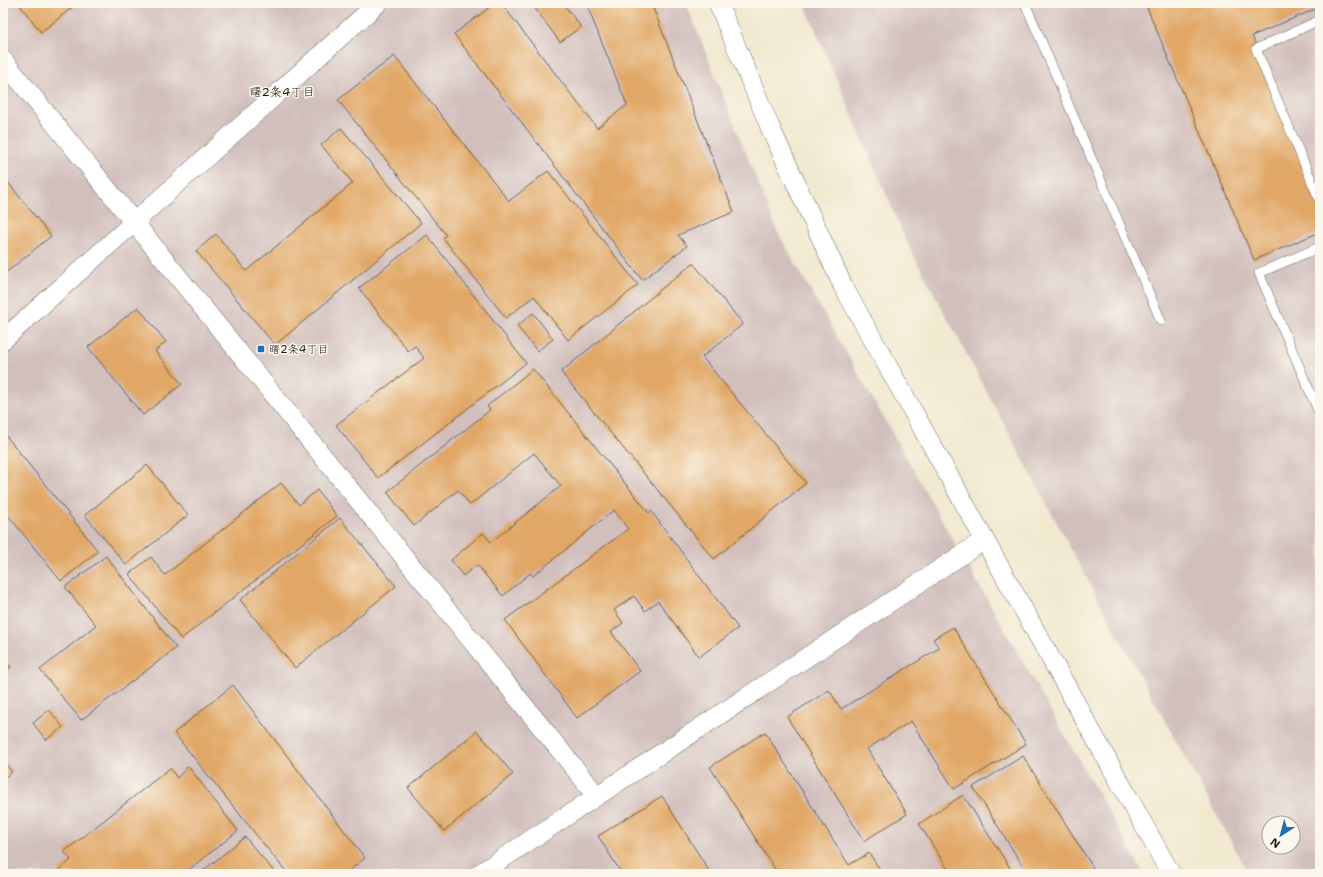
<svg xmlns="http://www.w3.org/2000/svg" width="1323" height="877" viewBox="0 0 1323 877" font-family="'Shantell Sans','Klee One',sans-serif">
	<rect width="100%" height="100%" fill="#fbf7ec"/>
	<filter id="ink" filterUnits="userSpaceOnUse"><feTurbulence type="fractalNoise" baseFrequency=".025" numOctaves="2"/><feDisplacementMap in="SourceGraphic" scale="8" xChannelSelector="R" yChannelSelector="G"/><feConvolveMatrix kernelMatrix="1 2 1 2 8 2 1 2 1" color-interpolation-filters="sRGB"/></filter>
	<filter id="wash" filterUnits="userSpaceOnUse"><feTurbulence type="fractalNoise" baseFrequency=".012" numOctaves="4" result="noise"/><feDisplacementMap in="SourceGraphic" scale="16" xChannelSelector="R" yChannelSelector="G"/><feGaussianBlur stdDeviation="0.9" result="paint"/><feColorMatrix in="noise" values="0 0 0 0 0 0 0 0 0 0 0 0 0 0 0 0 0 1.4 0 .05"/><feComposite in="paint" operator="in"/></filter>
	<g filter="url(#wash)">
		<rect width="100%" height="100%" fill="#f1e9d0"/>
		<path fill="#d1bfbd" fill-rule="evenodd" d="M3,3h683l92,230 366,641h-1137l-4,-3z
			M804,3h516v871h-71l-174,-317 -169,-316zM1269,823h24v24h-24z"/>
		<g id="blocks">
			<path fill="#e1a766" d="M18,3h60l-37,29z
				M495,3h6l96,125 30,-23 -41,-102h65l83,209 -56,23 9,11 -45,34 -188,-246z
				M539,3h24l18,24 -21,15 -26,-35z
				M1145,3h175v4l-68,29 68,160v36l-66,28z
				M394,56l115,145 39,-30 90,114 -70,55 -34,-44 -28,22 -63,-80 3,-3 -108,-135z
				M341,128l80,95 -146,122 -79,-94 20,-17 30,37 107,-88 -32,-38z
				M3,176l48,60 -48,39z
				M427,235l99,128 -148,115 -42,-53 88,-67 -9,-12 -7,5 -49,-63z
				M693,263l50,61 -41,33 104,126 -92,76 -153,-187z
				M138,307l28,35 -11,9 27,33 -39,31 -55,-68z
				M533,313l20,26 -16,12 -20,-25z
				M533,369l116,144 2,-2 87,117 -39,29 -41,-56 -13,10 -11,-15 -20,14 9,13 -12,9 29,39 -63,47 -72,-98 123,-91 -14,-19 -81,66 -3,-3 -27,23 -26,-31 -14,11 -12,-16 32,-27 8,9 70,-56 -27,-33 -64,52 -12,-15 -44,36 -27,-34 103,-82 -3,-4z
				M3,432l95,119 -37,30 -58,-72z
				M147,465l41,50 -62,50 -41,-50z
				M281,483l18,22 18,-15 20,26 -156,123 -52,-65 22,-17 14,18z
				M340,518l56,68 -101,82 -55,-68z
				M106,556l70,92 -95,72 -41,-50 56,-45 -31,-38z
				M953,627l73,117 -72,45 -43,-68 -44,28 40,65 -43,27 -77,-124 42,-27 12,19 98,-61 -6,-9z
				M3,658l8,9 -8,6z
				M233,685l132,173 -20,16h-57l-114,-141z
				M49,710l14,17 -17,13 -13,-17z
				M477,731l36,43 -69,57 -36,-43z
				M765,732l84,133 20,-12 14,21h-105l-68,-107z
				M1023,756l74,118h-69l-55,-87z
				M3,760l9,12 -9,7z
				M188,766l50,65 -55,43h-122l-3,-3 13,-11 -7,-8 106,-84 7,10z
				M963,795l51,79h-63l-32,-50z
				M662,796l49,78h-89l-24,-38z
				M245,837l31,37h-77z"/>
		</g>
	</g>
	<g filter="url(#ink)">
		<use href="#blocks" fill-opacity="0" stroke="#67645b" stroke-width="1"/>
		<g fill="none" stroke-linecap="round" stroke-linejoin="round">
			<defs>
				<path id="lane" d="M1025,3l136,318
					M1320,20l-64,29 64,152
					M1320,247l-61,26 61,142"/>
				<path id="street" d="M718,3l52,124 73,159 328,588
					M3,60l594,736
					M3,340l375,-337
					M479,874l505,-334"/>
			</defs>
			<use href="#lane" stroke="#67645b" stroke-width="10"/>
			<use href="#street" stroke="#67645b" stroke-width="20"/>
			<use href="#lane" stroke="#fff" stroke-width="9"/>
			<use href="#street" stroke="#fff" stroke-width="19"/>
		</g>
	</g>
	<rect fill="#1f6fb2" stroke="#fbf7ec" stroke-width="1.5" x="257" y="345" width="8" height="8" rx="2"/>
	<g text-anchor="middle" stroke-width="3" stroke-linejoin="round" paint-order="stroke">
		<g font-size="11" fill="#1c1c1c" stroke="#fbf7ec" text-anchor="start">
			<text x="269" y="353">曙2条4丁目</text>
		</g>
		<g font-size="12" fill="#1c1c1c" stroke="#fbf7ec">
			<text x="282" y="96">曙2条4丁目</text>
		</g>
	</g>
	<rect width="1323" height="877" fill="none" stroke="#fbf7ec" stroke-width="16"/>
	<g transform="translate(1281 835) rotate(216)"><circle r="19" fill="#fbf7ec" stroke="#a29f99"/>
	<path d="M0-3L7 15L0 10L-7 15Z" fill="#1f6fb2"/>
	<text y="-6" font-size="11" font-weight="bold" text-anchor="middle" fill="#1c1c1c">N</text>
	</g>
</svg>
